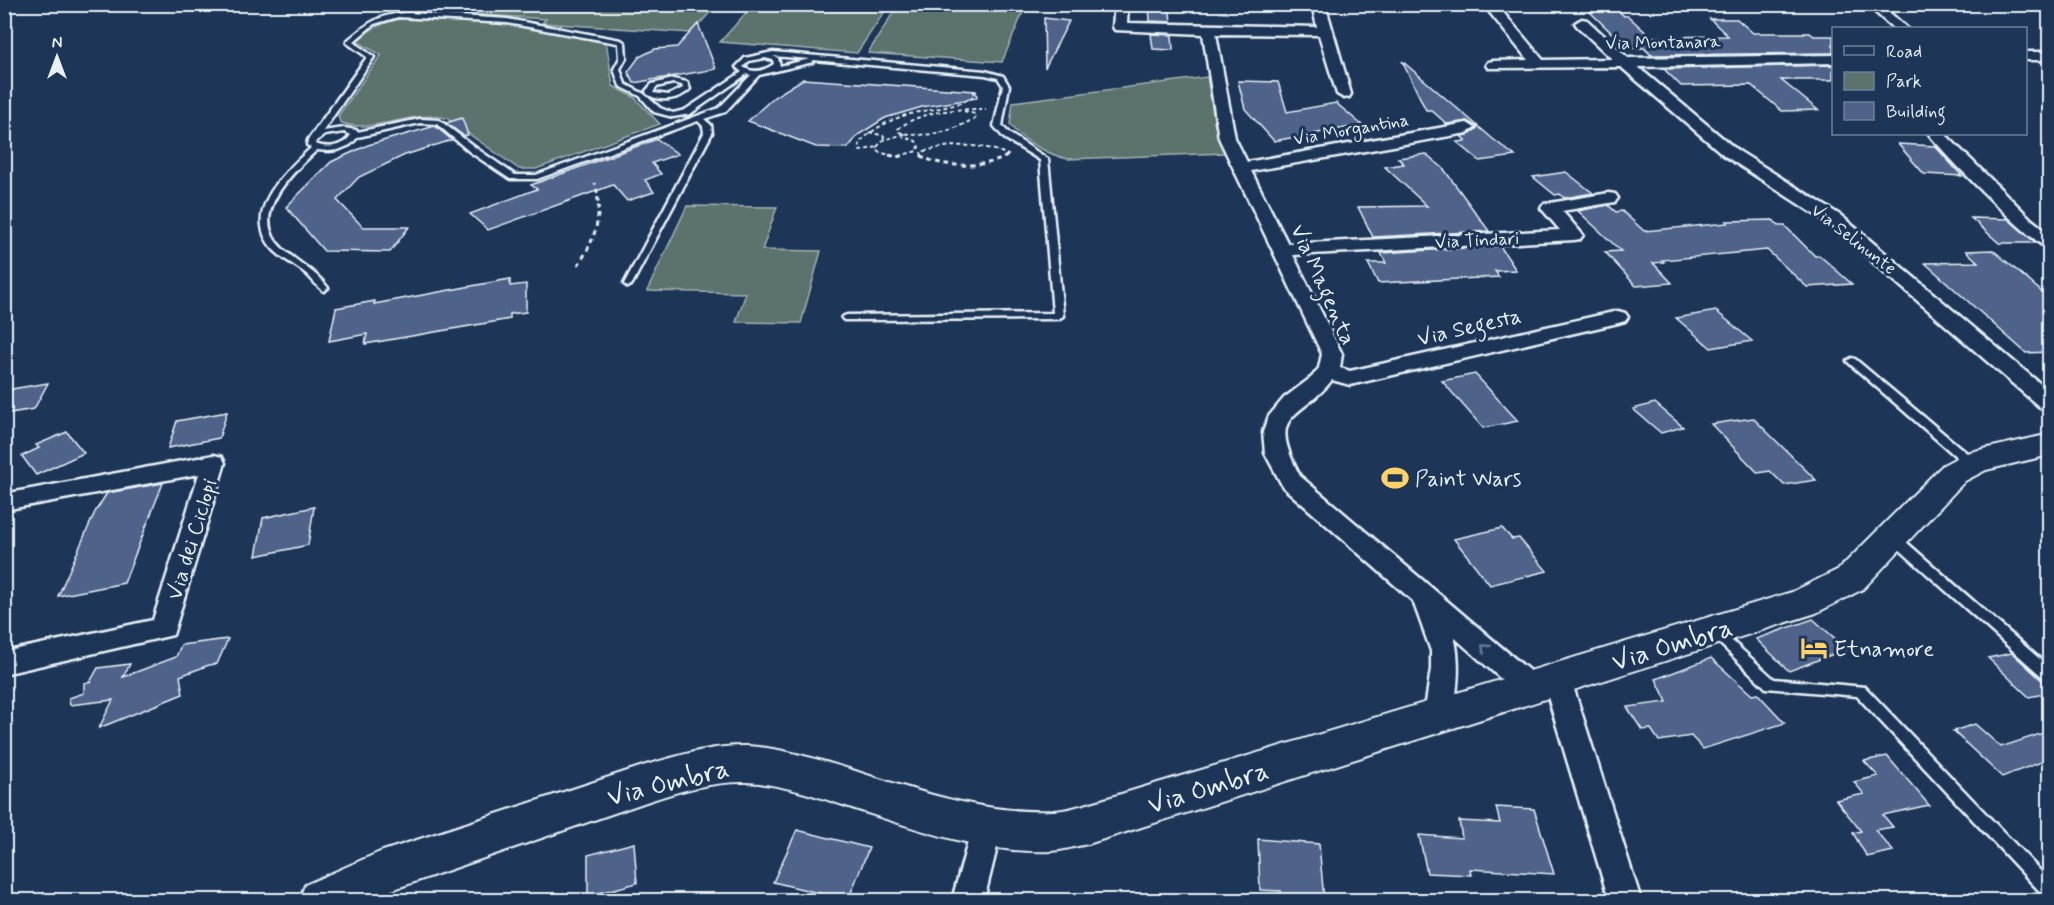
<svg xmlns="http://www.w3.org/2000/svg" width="2054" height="905" viewBox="0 0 2054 905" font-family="Mynerve,sans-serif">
	<rect width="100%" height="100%" fill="#1d3557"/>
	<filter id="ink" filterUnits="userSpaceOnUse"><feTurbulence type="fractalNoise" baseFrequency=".0167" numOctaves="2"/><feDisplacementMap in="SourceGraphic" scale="12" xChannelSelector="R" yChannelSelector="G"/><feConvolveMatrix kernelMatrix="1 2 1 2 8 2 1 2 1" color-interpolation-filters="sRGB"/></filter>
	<g filter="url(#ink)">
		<path fill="#5c726d" stroke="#a2b2b2" stroke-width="1.5" d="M404,4l313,1 -26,28 -149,-10 4,-4 -149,-10z
			M753,5v-1l136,1 -32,48 -137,-11z
			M898,5v-1l128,1 -24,57 -134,-9z
			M416,18l86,5 104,18 7,45 21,11 26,27 -124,45h-17l-73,-51c-31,-9 -79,18 -106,4l-2,-6 43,-61 -25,-14c17,-16 37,-23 60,-23z
			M1207,77l8,49 11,27 -158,6c-16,-3 -50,-20 -58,-35l3,-22z
			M687,206l90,1 -15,43 59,1 -20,72 -65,-1 10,-29 -99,-2z"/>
		<path fill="#4f638a" stroke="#e8f1f8" stroke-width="1.5" d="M1149,4h20l2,18 -21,-1z
			M1618,10l6,6h4l23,21 77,-1 -18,-17h27l16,14h57l4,3h19v17l-182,2 -7,-7h-17l-38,-37z
			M1044,18l25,3 -24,47z
			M698,24l18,45 -82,14 -6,-11 11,-15 16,-8 22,-2z
			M1151,34l21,1 1,15 -20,-1z
			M1402,61l91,78 22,17 -35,5 -23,-19 9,-1 -5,-5 7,-1 9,-8 -10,-6 -20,3 -16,-14h-5z
			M1833,65v15h-52l37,30 -36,1 -31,-26 -70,1 -17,-17z
			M803,79l173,12 1,7 -55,9 -37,11 -27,17 -10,13 -32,-1 -68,-26 26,-24z
			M1238,81l40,1 9,30 49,-9 26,22 -88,16 -29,-32z
			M462,118l6,17 -4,1 -18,-13z
			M435,126l17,14 -47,15 -46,22 -22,23 26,27h46l-19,25 -66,-1 -38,-44 45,-45 37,-17z
			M657,139l21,15 -26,9 9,11 -16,6 9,12 -27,9 -14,-16 -125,45 -18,-16 67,-25 -6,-4z
			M1898,144l37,2 27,30 -38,-2z
			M1426,154l17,14 46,63 -116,6 -15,-30 69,-1 -42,-39 19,-3 -6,-6z
			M1566,172l27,21 -29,5 -4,-4 -5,1 -22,-18z
			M1608,205l8,7 6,-1 22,20 84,-8 -2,-2 47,-1 6,6h6l30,30h5l32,28 -45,3 -40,-37 -105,10 2,2 -11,1 19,20 -36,3 -31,-34 16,-1 -43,-40z
			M1971,218l37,1 28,24h-37z
			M1500,246l16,24 -21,1 4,6 -121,6 -10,-20h18l-5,-10z
			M1993,250l50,43 6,-1v60l-23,1 -101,-90 53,-1 -12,-11z
			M510,279v7l16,-2v28l-16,2v5l-145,25 2,-10 -38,7 7,-33 39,-7 -1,3z
			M1716,311l36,30 -41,7 -35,-30z
			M1475,374l43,47 -35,7 -41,-47z
			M48,383l-14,26 -30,5v-12l8,-13z
			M1655,403l28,24 -22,6 -28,-24z
			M227,412l-8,26 -51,10 9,-27z
			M1753,418l63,62 -32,5 -14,-14 -12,2 -47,-49z
			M67,432l17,21 -48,22 -14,-19 17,-8 -3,-3z
			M163,483l-39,100 -66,13 37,-84 12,-19z
			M314,507l-6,38 -52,11 7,-38z
			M1502,528l10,11 7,-1 28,33 -57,14 -36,-46z
			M1813,619l34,30 -58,22 -33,-32z
			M228,639l-11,25 -8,1 -29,11 3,18 -84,34 14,-28 -43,5 -1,-7 15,-5v-10l6,-1 8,-14 32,-4 -7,13 53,-20 5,-12z
			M2012,653l32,29 5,1v10l-20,4 -41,-39z
			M1711,658l41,37 6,-1 27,29 -82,26 -12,-13 -32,5 -8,-12 -9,1 -15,-23 40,-5 -11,-23z
			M1975,724l26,23 48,-16v28l-47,18 -49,-46z
			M1887,756l42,49 -46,10 10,12 -18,3 18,21 -26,6 -14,-24 8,-2 -25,-31 28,-6 -10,-12 24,-6 -14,-15z
			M1496,807l38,2 20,65 -84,-5 1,6 -44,-2 -8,-38 43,3 -3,-17 41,2z
			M797,830l72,18 -21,52 -75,-18z
			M1258,839l61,5 5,56h-43v-9l-21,-1z
			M634,843l3,40 -49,13v-41z"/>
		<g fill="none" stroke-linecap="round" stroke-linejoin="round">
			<defs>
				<path id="service" d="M411,13l96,6 114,21 4,3 1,15 -6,11 5,15 19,10 16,14 13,5 12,-3 57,-38 -6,-5 9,-9 28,-6 212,19 18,5 6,10 -7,40 8,8 38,25 15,157 -5,3 -214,1 -2,-2 2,-2 3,-1 206,-2 -13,-153 -36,-22 -10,-12 9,-40 -5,-8 -13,-3 -172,-15v2l-54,13 -34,37 -21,7 7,6 1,8 -80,151 -4,3 -4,-3 80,-151 -1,-7 -5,-5 -161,58h-27l-40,-27 -33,-28 -17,-1 -62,14 -8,8 -12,5 -9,1 -12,-1c-25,23 -71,66 -34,99 15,14 33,22 45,39l-4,3c-7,-4 -13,-14 -20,-19 -10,-8 -22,-13 -31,-23 -32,-36 11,-77 38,-101l-4,-3 1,-5 59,-83 -20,-14v-2c22,-19 34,-28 64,-28zM398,17l109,6 110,20 2,1 1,14 -6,11 6,17 20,10 14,16 19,5 17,-3 57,-40 4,1 -32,33 -183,67h-21l-39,-27 -37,-28 -19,-1 -63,13 -1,-2 -12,-2 -21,3 51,-74 -21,-15 21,-18zM773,56l37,3 -30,7 -2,-8zM765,58l8,2 1,4c-10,7 -20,10 -31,3l6,-6zM344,132l7,3c-8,12 -23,14 -36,9l1,-3 9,-6z
					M673,79l14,3 3,7c-11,11 -30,14 -43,5l-1,-3 6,-7zM673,83l9,2 1,3 -14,7 -16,-2 3,-6z
					M1852,358l3,1 120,101 1,3 -1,3h-8l-118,-103 -2,-2z
					M1894,534l4,1 152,133v13l-4,-1 -156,-139 -2,-3 2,-3z
					M1716,628l4,2 54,49 91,8 185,194v18l-5,-2 -188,-201 -91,-8 -54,-52 -2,-3 2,-3z"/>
				<path id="minor" d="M1115,4h13l-1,19 190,4 -5,-23h13l26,90 -2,3 -5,1 -7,-4 -18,-59 -103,-1 19,104 12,24 220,-39 8,5 -8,5 -216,38 37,73 272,-14 -19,-22 3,-4 65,-11 6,1 3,4 -3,4 -6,1 -47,8 21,24 -3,4 -6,1 -281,15 49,99 -2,14 10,3 268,-60 7,2 3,4 -3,4 -7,2 -268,62 -18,-5c-32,41 -67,30 -32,96l239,203 4,8 -4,8 -10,3 -10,-3 -65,-58c7,23 4,66 -6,87l-10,4 -10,-4 -4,-8 7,-47v-18l-18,-50 -130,-114 -18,-34 -2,-21 6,-16 15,-18 28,-21 7,-9 3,-14 -103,-216 -16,-104 -88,-4 -2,-3z
					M1483,4h13l47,56 69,-1 -35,-33 -2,-3 7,-4 5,1 41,38 206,-3v8l-196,4 99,83 103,65 210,177v19l-8,-2 -214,-186 -103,-67 -104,-89 -133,1 -2,-3 2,-3 5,-1 35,-1z
					M1866,4h14l27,24h-14z
					M2026,52h24v8h-24z
					M1929,134h16l87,86 18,14v15c-17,-4 -108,-97 -121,-115z
					M214,455l8,2 3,6 -52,172 -169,39v-22l149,-32 46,-146 -195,36v-16z
					M1557,669l10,3 4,8 70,220h-32l-66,-220 4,-8z
					M987,813l11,4 4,10 -18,73h-32l20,-73 4,-10z"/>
				<path id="secondary" d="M2050,434v21l-64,15 -21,11 -102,108 -47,24 -728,231c-12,2 -24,6 -36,7 -70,3 -138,-23 -203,-44 -33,-11 -67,-23 -102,-25 -34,-1 -67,9 -98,19l-249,86 -34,13h-67l6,-15 75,-33 269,-88c32,-9 64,-19 98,-18 35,2 68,13 102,23 65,21 133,45 203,42 12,0 24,-4 36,-7l704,-212 47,-23 104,-104 23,-12z"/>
			</defs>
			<use href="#service" stroke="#e8f1f8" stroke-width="5"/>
			<use href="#minor" stroke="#e8f1f8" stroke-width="5"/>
			<use href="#secondary" stroke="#e8f1f8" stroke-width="4"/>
			<path stroke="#e8f1f8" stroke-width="2" stroke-dasharray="4 3" stroke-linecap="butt" d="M964,111l11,3v4c-23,14 -49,21 -76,14l-1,-3c23,-19 59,-20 88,-20
				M869,132l15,4 -1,4
				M877,147l-17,4 -1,-8c20,-20 43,-29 71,-33 15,-3 31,-5 44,-14v-5
				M894,156l-15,-4 -2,-5 6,-7 22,-6
				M899,156l18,-5 2,-4 -3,-6 -13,-4
				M922,156l-1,-4c29,-8 59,-10 87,3l-2,1"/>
			<path stroke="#e8f1f8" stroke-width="3" stroke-dasharray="4.5 4" stroke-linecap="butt" d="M889,155l8,2 7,-2
				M921,155c16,14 71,13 87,0
				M578,265c18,-26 25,-50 17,-82"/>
			<use href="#service" fill="#1d3557" fill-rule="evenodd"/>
			<use href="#minor" fill="#1d3557" fill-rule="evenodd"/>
			<use href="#secondary" fill="#1d3557" fill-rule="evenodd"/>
		</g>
		<defs><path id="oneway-chevron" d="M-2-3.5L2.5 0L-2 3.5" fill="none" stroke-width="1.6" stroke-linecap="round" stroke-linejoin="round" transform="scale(1.5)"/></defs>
		<use stroke="#64778f" href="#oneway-chevron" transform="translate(1485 648) rotate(-139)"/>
	</g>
	<defs>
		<symbol id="stadium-bare" viewBox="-9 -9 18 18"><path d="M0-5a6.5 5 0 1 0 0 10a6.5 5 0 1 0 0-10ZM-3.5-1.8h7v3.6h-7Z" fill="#ffd166" stroke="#1d3557" stroke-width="2.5" paint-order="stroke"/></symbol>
		<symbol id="hotel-bare" viewBox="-9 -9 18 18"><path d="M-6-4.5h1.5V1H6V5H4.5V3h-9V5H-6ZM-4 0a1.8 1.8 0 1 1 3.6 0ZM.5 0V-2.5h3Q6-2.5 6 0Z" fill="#ffd166" stroke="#1d3557" stroke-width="2.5" paint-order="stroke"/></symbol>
	</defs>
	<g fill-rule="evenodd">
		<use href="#stadium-bare" x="1376" y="459" width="38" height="38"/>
		<use href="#hotel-bare" x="1795" y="629" width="38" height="38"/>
	</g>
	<g text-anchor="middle" stroke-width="6" stroke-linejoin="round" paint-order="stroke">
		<g font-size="18" fill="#e8f1f8" stroke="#1d3557">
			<text transform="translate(1663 42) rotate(-1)" y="6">Via Montanara</text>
			<text transform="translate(1351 129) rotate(-10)" y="6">Via Morgantina</text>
			<text transform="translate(1854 239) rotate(38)" y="6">Via Selinunte</text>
			<text transform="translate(1477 240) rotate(-3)" y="6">Via Tindari</text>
		</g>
		<g font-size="22" fill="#e8f1f8" stroke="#1d3557">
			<text transform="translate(1324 284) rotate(66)" y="8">Via Magenta</text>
			<text transform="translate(1469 326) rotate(-13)" y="8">Via Segesta</text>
			<text transform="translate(191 539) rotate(-73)" y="8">Via dei Ciclopi</text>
		</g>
		<g font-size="22" fill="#e8f1f8" stroke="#1d3557" text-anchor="start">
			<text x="1415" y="486">Paint Wars</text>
			<text x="1834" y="656">Etnamore</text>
		</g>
		<g font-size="27" fill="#e8f1f8" stroke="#1d3557">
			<text transform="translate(1672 644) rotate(-17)" y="9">Via Ombra</text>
			<text transform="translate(668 782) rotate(-14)" y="9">Via Ombra</text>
			<text transform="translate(1208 787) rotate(-17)" y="9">Via Ombra</text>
		</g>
	</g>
	<rect width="2054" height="905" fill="none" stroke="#1d3557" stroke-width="24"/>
	<rect x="12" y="12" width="2030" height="881" fill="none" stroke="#e8f1f8" stroke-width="2" filter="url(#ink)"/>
	<rect x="1832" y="27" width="195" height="108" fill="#1d3557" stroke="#6e8097" stroke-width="1.5"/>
	<rect x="1844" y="46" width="30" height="9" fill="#1d3557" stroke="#6e8097" stroke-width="1.5"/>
	<text x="1886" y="57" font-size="18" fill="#e8f1f8">Road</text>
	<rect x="1844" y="72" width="30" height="18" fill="#5c726d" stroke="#6e8097" stroke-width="1.5"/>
	<text x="1886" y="87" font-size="18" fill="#e8f1f8">Park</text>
	<rect x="1844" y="102" width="30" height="18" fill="#4f638a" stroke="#6e8097" stroke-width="1.5"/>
	<text x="1886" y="117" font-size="18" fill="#e8f1f8">Building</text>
	<g transform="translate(57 57)" stroke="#1d3557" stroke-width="4.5" paint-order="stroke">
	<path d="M0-4.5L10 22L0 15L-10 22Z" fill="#e8f1f8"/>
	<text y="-9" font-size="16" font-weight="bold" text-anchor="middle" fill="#e8f1f8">N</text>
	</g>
</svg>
